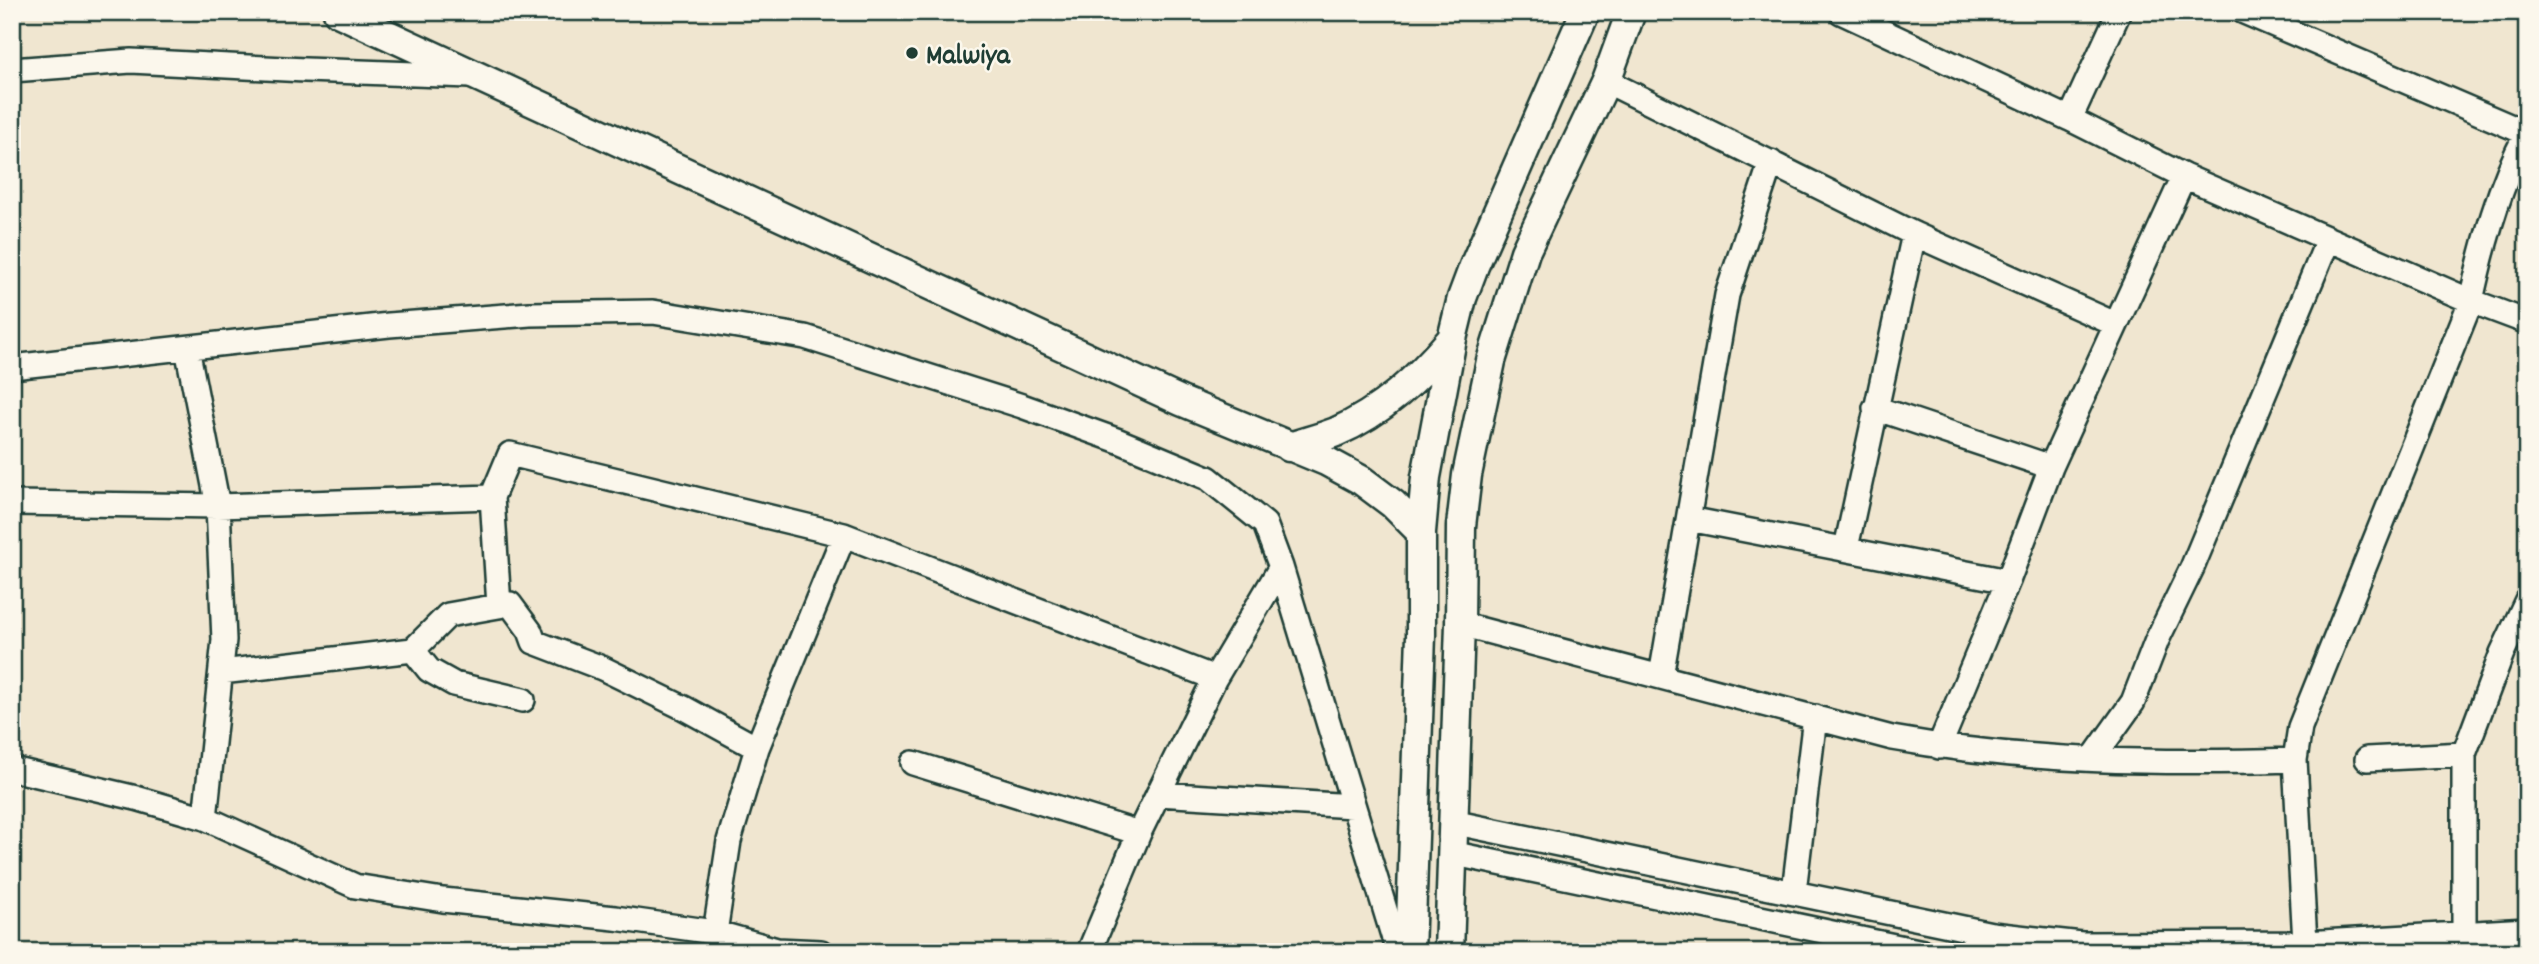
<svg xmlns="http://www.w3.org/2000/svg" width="2539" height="964" viewBox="0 0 2539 964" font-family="Dekko,sans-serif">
	<rect width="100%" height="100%" fill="#f0e6d0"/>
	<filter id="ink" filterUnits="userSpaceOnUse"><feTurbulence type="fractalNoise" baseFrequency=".0143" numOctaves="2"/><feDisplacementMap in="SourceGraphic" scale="14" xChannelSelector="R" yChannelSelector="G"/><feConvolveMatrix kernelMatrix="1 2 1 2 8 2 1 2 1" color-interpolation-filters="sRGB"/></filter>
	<g filter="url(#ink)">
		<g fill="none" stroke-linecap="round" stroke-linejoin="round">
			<defs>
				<path id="minor" d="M1841,12l229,107 114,57 287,125 56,21
					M2244,12l282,121
					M12,70l119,-9 174,9 165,6
					M1606,81l308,153 201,90
					M2070,119l49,-107
					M187,348l31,158 6,134 -19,178
					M12,367l377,-42 141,-11 123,-2 152,25 217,69 97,35 89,37 57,46 16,43 117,385
					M1875,408l176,59
					M492,497l7,109
					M12,503l206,3 274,-9 18,-43 334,81 371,143 66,-111
					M1689,519l319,62
					M1846,548l68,-314
					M1460,624l432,114c132,24 268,26 403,22
					M413,650l16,20 25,14 69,16
					M221,672l192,-22 35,-35 62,-11 20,27 4,11 68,26 82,40 73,40
					M1661,676l66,-381 44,-133
					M1939,747l69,-166 43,-114 133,-291
					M2093,758l40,-56 24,-62 35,-72 136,-328
					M2367,759l97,-5
					M913,763l226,70
					M12,769l124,29 69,20 150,68 88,14 172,18 99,14 63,18 44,2
					M1158,794l195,12
					M1452,822l540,112 90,10 223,-1 222,-13
					M1451,853l472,99
					M1794,891l21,-174
					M2464,934v-180l38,-101 25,-53
					M2305,943l-10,-183 5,-33 171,-426c12,-57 28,-116 56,-168
					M712,952l17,-111 28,-93 87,-213
					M1089,952l50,-119 76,-155
					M1966,952l26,-18"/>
				<path id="major" d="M338,12l843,389 145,60 35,19 32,24 28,28
					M1289,447c15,-5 32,-9 47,-15 46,-20 82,-54 114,-91
					M1410,952l11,-317v-103l5,-55 26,-138 10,-41 12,-32 111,-254
					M1449,952l11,-328 1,-98 6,-51 24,-114 34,-109 81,-171 25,-69"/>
			</defs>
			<use href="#minor" stroke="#1f3d34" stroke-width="28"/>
			<use href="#major" stroke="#1f3d34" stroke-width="33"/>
			<use href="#minor" stroke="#fbf7ec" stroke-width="23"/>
			<use href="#major" stroke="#fbf7ec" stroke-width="28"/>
		</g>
	</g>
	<circle fill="#1f3d34" stroke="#fbf7ec" stroke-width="2.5" cx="912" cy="53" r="7"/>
	<g text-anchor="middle" stroke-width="5" stroke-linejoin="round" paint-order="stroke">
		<g font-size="28" font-weight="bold" fill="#1f3d34" stroke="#fbf7ec" text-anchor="start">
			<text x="926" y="63">Malwiya</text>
		</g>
	</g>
	<rect width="2539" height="964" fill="none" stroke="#fbf7ec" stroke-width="42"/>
	<rect x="21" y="21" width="2497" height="922" fill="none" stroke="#1f3d34" stroke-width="2.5" filter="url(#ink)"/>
</svg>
